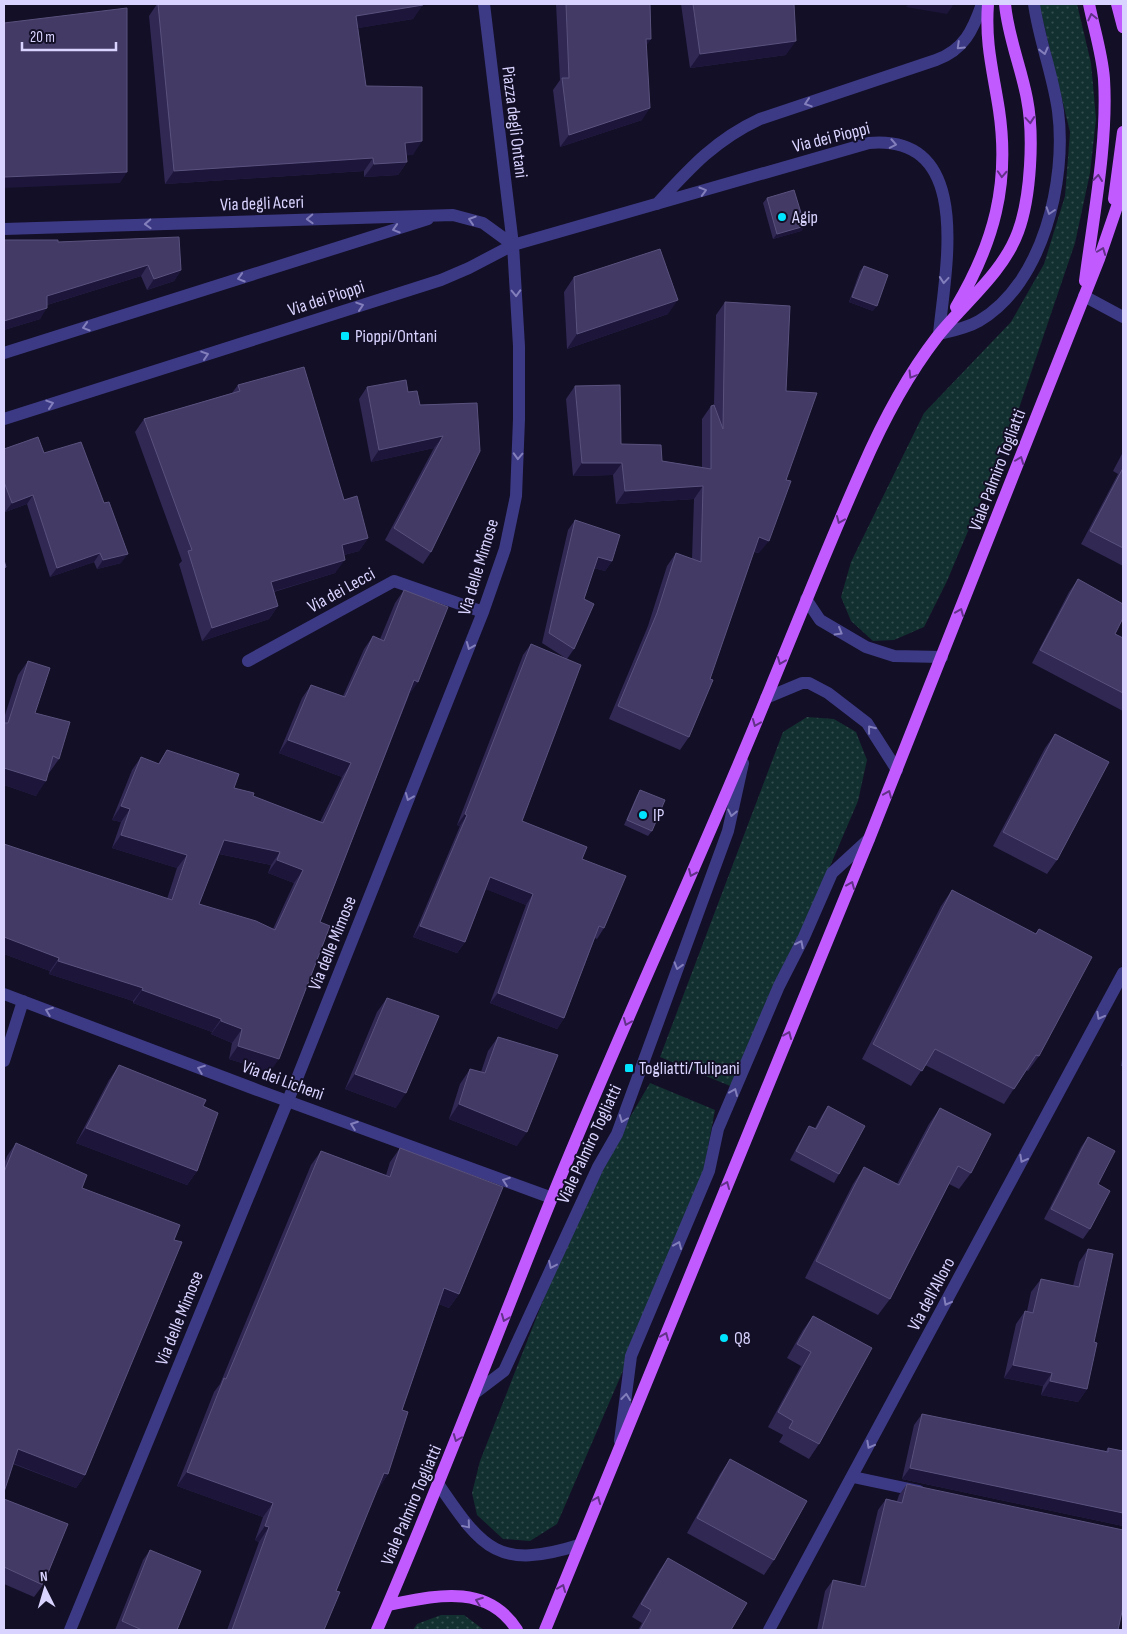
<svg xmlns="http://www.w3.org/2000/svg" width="1127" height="1634" viewBox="0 0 1127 1634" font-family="'Sofia Sans Condensed',sans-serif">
	<defs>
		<pattern id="park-dots" width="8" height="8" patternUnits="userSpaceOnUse" patternTransform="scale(1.25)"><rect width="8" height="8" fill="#12302f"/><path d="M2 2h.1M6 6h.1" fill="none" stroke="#344d4e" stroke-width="1.8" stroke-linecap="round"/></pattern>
	</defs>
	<rect width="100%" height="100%" fill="#130f26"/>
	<path fill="url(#park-dots)" d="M1039,4h38l14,59 5,56 -6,54 -15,70 -59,174 -69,164 -23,46 -30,13 -21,1 -22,-20 -10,-24 10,-35 73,-149 87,-91 33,-58 21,-68 5,-64z
		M807,717l27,2 22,13 11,28 -9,41 -123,287 -75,-31 123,-325z
		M650,1083l65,27 -16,84 -142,330 -27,17 -27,-2 -26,-24 -5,-22 8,-32 105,-267z
		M441,1615h23l20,15h-71l4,-6z"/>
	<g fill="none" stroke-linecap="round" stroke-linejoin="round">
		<path stroke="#3d3a85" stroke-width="12" d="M657,204c33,-36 58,-64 103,-85l176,-59c28,-10 37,-30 46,-56
			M4,229l449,-14 30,8 30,22
			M1084,296l39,21
			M4,353l424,-134
			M4,419l437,-139 28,-12 44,-23 356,-102c106,-9 76,127 70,191 13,-3 28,-6 40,-13 64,-37 88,-141 79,-210 -5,-36 -19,-71 -24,-107
			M806,599l14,21 46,27 28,9 48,1
			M248,661l146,-80 89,31
			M766,698l36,-15h7l19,10 39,30 30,47
			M4,994l256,97 292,107
			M4,1061l19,-60
			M475,1393l29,-22 94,-204 19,-33 111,-303 15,-68
			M620,1441l11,-85 78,-185 9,-42 61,-143 25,-49 28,-64 37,-34
			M853,1477l66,14
			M439,1485c44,65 60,85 140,60
			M70,1630l228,-554 185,-464 22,-63 11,-53 3,-77v-73l-6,-101 -29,-241
			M769,1630l354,-657"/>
		<path stroke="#c25bff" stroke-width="12" d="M1117,4l6,23
			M1114,199l9,-67
			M1085,281c8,-63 23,-138 19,-202 -2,-26 -10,-50 -15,-75
			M956,307c38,-64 54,-123 43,-197 -6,-39 -14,-66 -11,-106
			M388,1605c46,-9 99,-23 129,25
			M377,1630c62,-142 116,-287 174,-430 57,-141 121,-279 180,-418 45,-104 85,-210 131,-313 20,-46 44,-92 75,-132 27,-34 66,-64 81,-105 13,-35 16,-97 9,-133 -6,-32 -19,-62 -22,-95
			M545,1630l324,-791 230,-580 24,-70"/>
	</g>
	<path fill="#312854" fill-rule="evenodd" d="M157,4h265l-9,15 -55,9 8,58 47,69h-6v7l-9,13 -34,2v-6l-199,13 -16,-168z
		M556,4h94l1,35 -5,6 -4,75 -82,27 -7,-57 7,-10z
		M681,4h113l-8,51 -96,13z
		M767,198l38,28 -4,5 -28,8 -10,-36z
		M4,240l54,2 123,28 -7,11 -27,9 -6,-14 -94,29 -7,14 -36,11z
		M864,266l9,45 -24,-9 11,-31z
		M574,277l94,37 -101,35 -3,-57z
		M725,302l34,251 -5,-1 -65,185 -9,13 -71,-31 39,-93 19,-60 9,-13 16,6 2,-60 -78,5 -3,-29 -40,1 -7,-77 9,-13 46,58 41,17 40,6v-48l9,-13 3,-1 2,-90z
		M238,385l106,115 24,38 -9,13 -15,4 -9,18 -61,19 4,14 -9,13 -67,22 -23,-77 3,-3 -47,-129 9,-13 88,-26z
		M367,387l41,5 12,13 57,-2 -46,149 -8,12 -38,-24 49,-92 -63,14 -12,-63z
		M4,449l117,114 -24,6 -3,-7 -44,15 -23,-73 -22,8 -1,-4z
		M1123,452v114l-42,-22 37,-70 -5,-3z
		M575,520l37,41 -7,10 -11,-3 -10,31 -10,50 -7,10 -45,162 60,38 22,69 -7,11 -2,-1 -31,80 -7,11 -67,-26 36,-98 -40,-16 -21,53 -8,11 -44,-16 47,-111 -3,-1 66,-170 8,-11 36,15 -25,-16 26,-113z
		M1078,579l37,55 8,4v73l-91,-48 37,-71z
		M404,590l5,105 -89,227 -50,150 -41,-13 3,-16 -21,-9 1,-2 -79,-29v-2l-84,-27 1,-3 -46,-17 163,-55 10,-31 -65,-20 9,-26 -9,-2 20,-50 9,-13 17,7 9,-14 67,38 86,34 22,-45 -63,-24 23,-55 9,-13 32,11 21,-47 9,-13 7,3 15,-36zM219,854l52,11 -3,8 26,10 -21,46 -74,-25z
		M28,661l7,52 24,46 -10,14h-1l-12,23 -32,-11v-67l14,-43z
		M1055,734l2,126 -10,14 -54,-28 52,-98z
		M640,790l12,41 -4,5 -24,-11 13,-30z
		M952,890l83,44 4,-5v127l-11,15 -2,-1 -22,34 -79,-39 -14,21 -49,-27 79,-153z
		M387,998l9,110 -51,-19 32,-77z
		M498,1037l19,109 -68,-27 11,-35 10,-15 11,3 7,-21z
		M1123,1053v13h-2z
		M119,1065l84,41 -6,65 -10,14 -111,-42 33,-63z
		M828,1106l11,68 -5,9 -44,-23 14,-26 5,-8 6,2 7,-13z
		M940,1108l31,65 -12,16 -10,-5 -59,115 -12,16 -73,-37 48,-94 11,-17 33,17 32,-60z
		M1088,1137l10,47 -8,45 -7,10 -39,-20 37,-72z
		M16,1143l66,45 3,287 -9,13 -63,-24 -9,28v-328l3,-8z
		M400,1148l59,146 -10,14 -10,-4 -37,106 -14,64 -10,15 -1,-1 -41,103 -12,39h-97l32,-88 -4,-2 8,-23 -86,-31 37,-94 6,-8 91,-219 10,-14 65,24 4,-13z
		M1088,1249l6,93 -7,47 -9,13 -37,-7 2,-9 -39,-8 12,-54 9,-13h2l4,-19 10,-13 32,7 6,-24z
		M813,1316l6,128 -10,15 -30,-17 4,-7 -15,-8 33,-61 -14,-8 16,-28z
		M922,1414l184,37 2,-3 15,3v75l-221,-47 12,-54z
		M730,1459l44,101 -10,15 -77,-42 33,-59z
		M907,1484l211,146h-301l8,-39 8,-11 27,6 18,-76 8,-11 11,2 2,-6z
		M4,1499l39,86 -9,12 -30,-13z
		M150,1550l27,80h-62l28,-70z
		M668,1558l63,72h-93l4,-7 -10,-6 27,-46z"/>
	<path fill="#1d163a" d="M909,4h45l-7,10 -41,-7z
		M423,5l-10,14 -66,11 9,-14z
		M646,39h5l-9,12z
		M796,41l-10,14 -96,13 10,-14z
		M650,108l-8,12 -82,27 9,-12z
		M422,141l-9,14 -17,1 9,-13z
		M373,158l-9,13 -199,13 9,-13z
		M407,162l-9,13 -34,2 10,-13z
		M127,172l-7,11 -116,5v-11z
		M805,226l-4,5 -28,8 4,-5z
		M148,265l-7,11 -101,31 7,-11z
		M181,270l-7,11 -27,9 7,-11z
		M852,297l25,9 -4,5 -24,-9z
		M678,300l-10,14 -101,35 10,-15z
		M47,308l-7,11 -36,11v-9z
		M443,436l-9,12 -63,14 8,-12z
		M582,463h40l-9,12 -40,1z
		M703,486l-9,13 -78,5 9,-13z
		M33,495l-6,9 -22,8 7,-9z
		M759,537l10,4 -10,12 -9,-3z
		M368,538l-9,13 -26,7 9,-13z
		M100,553l-6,9 -44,15 7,-9z
		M128,554l-7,9 -24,6 6,-9z
		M598,557l14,4 -7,10 -14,-4z
		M345,560l-10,13 -73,22 9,-13z
		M278,606l-9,13 -67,22 10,-13z
		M414,680l4,2 -9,13 -4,-1z
		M288,740l63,23 -9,14 -63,-24z
		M4,768l42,13 -10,15 -32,-11z
		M121,806l9,3 -9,13 -9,-2z
		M465,814l2,1 -7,11 -3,-1z
		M121,835l66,20 -10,13 -65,-20z
		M224,840l56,12 -9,13 -56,-12z
		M277,860l26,10 -9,13 -26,-10z
		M490,877l43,17 -7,11 -43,-17z
		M420,926l45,16 -8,11 -44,-16z
		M4,937l55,21 -9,13 -46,-17z
		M58,961l85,27 -10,13 -84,-27z
		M142,990l79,29 -9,13 -79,-29z
		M498,993l66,25 -7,11 -67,-26z
		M221,1021l21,8 -10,14 -21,-9z
		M238,1046l41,13 -9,13 -41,-13z
		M355,1074l51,19 -10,15 -51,-19z
		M459,1104l68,28 -10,14 -68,-27z
		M86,1128l111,43 -10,14 -111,-42z
		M444,1288l15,6 -10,14 -15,-6z
		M1013,1365l39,8 -9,13 -39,-8z
		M1050,1381l37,8 -9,13 -37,-7z
		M18,1449l67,26 -9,13 -66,-26z
		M910,1468l213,45v13l-221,-47z
		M187,1472l86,31 -10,14 -86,-31z
		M384,1473l4,1 -10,15 -4,-2z
		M265,1526l4,1 -10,15 -4,-2z"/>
	<path fill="#433a66" stroke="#5a527e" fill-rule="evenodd" d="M158,4h264l1,1 -67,11 10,70 56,1v54l-17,2 2,19 -33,2 -1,-6 -199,13z
		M566,4h84l1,35h-5l4,69 -81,27 -7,-57h7z
		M693,4h101l2,37 -96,13z
		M127,8v164l-123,5v-154z
		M794,190l11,36 -28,8 -10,-36z
		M179,237l2,33 -27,9 -6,-14 -101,31v12l-43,13v-81h54v2z
		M660,249l18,51 -101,34 -3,-57z
		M864,266l24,9 -11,31 -25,-9z
		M725,302l65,4 -4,85 31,2 -31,87 5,1 -22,60 -10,-4 -49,142 3,1 -24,57 -71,-31 39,-93 19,-60 25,9 2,-76 -78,5 -3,-28h-40l-7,-77 45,-1 1,59 40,1 1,16 49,8v-63l3,-1 9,24z
		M304,367l40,133 13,-4 11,42 -26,7 3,15 -74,22 7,24 -66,22 -24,-77 4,-1 -48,-131 96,-28 -2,-6z
		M406,380l2,12 9,-1 3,14 57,-2 3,48 -49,101 -37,-24 49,-92 -64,14 -12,-63z
		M38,437l6,16 37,-11 23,61 5,-1 19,52 -25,6 -3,-7 -43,15 -24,-73 -21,8 -8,-21v-33z
		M1123,468v80l-33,-17z
		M575,520l45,15 -8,26 -14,-4 -14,42 10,5 -20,45 -25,-16z
		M4,560l2,7 -2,1z
		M1078,579l45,25v14l-8,16 8,4v55l-83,-43z
		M404,590l44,17 -30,75 -4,-2 -94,242 10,4 -51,133 -41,-13 4,-17 -21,-8v-2l-79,-29 1,-2 -85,-27 1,-3 -55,-21v-93l168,56 15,-45 -66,-20 9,-26 -9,-3 20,-49 18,7 8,-14 72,24 -5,14 20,5 -1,3 70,27 28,-60 -63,-23 23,-55 34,12 28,-61 11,5zM224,840l56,12 -3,8 26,10 -28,60 -19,-9 -57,-17z
		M531,644l50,21 -59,156 65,26 -5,12 44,17 -22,52 -5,-2 -35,92 -66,-25 35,-99 -43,-17 -25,65 -45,-16 47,-111 -2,-1z
		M28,661l22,7 -15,45 35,9 -11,37 -6,-3 -7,25 -42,-13v-45h4z
		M1055,734l54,28 -52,98 -54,-28z
		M640,790l25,10 -13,31 -25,-11z
		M952,890l84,44 3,-5 53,28 -53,99 -3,-1 -22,34 -79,-40 -13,22 -49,-27z
		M387,998l52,18 -33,77 -51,-19z
		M498,1037l60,18 -31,77 -68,-28 11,-35 15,4z
		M119,1065l87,35 -3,6 15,7 -21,58 -111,-43z
		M828,1106l37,20 -26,48 -43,-23 13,-25 7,3z
		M940,1108l51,26 -20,39 -13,-7 -68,133 -74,-38 48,-94 35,18z
		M1088,1137l27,14 -17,33 12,7 -20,38 -39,-20z
		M16,1143l71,32 -5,13 98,37 -6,15 8,2 -97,233 -67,-26 -14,43v-320z
		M400,1148l103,39 -44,107 -15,-6 -42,122 6,2 -20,62 -4,-1 -48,118 4,1 -16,38h-92l37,-103 -4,-1 8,-23 -86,-31 37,-94 2,1 95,-228 69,26z
		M1088,1249l25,5 -19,88 3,1 -10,46 -37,-8 2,-8 -39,-8 12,-54 8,2 8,-34 38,8z
		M813,1316l59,32 -53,96 -30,-16 4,-7 -15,-9 33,-60 -14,-8z
		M922,1414l186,38v-4l15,3v62l-213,-45z
		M730,1459l77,42 -33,59 -77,-42z
		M907,1484l216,46v77l-5,23h-296l11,-50 32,7 21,-88 16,4z
		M4,1499l64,25 -25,61 -39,-18z
		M150,1550l51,21 -24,59h-35l-20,-9z
		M668,1558l79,45 -16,27h-91l11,-20 -10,-6z"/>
	<defs><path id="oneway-chevron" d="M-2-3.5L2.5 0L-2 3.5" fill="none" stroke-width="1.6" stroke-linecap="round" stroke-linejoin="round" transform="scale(1.25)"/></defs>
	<g stroke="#623188">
		<use href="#oneway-chevron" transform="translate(1092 17) rotate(-103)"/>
		<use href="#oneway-chevron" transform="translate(1030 120) rotate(85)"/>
		<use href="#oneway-chevron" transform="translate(1002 174) rotate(93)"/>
		<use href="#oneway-chevron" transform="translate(1098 178) rotate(-83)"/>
		<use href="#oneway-chevron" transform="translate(1102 251) rotate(-69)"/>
		<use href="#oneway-chevron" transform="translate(912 375) rotate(121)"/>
		<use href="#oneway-chevron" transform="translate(1020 460) rotate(-69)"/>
		<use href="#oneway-chevron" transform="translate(840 520) rotate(113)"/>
		<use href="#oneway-chevron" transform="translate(960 612) rotate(-68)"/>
		<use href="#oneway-chevron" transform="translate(781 661) rotate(112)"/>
		<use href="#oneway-chevron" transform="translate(756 723) rotate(112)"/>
		<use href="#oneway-chevron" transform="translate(888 794) rotate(-68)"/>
		<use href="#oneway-chevron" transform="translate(692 873) rotate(114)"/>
		<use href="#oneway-chevron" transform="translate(851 885) rotate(-67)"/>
		<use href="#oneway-chevron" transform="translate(627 1022) rotate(113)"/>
		<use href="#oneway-chevron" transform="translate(788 1035) rotate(-67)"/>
		<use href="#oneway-chevron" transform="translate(726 1185) rotate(-68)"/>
		<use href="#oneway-chevron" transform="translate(505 1318) rotate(112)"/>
		<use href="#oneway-chevron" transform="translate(665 1336) rotate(-68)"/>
		<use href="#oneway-chevron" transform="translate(457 1438) rotate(111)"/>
		<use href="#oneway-chevron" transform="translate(597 1500) rotate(-68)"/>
		<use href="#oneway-chevron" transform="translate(562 1588) rotate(-68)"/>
		<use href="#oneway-chevron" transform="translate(479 1601) rotate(-160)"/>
	</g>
	<g stroke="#837fbc">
		<use href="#oneway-chevron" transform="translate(960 46) rotate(136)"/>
		<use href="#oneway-chevron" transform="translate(1044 51) rotate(76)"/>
		<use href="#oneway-chevron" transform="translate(808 103) rotate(162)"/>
		<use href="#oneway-chevron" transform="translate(893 144) rotate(11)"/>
		<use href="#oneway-chevron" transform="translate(703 191) rotate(-16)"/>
		<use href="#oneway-chevron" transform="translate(1050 211) rotate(108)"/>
		<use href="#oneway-chevron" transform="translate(310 219) rotate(178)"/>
		<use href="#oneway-chevron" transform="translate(472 220) rotate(-162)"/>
		<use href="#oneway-chevron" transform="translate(148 224) rotate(178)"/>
		<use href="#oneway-chevron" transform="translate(396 229) rotate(163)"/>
		<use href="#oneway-chevron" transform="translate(241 278) rotate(163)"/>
		<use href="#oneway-chevron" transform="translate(944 280) rotate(95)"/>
		<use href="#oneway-chevron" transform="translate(516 293) rotate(88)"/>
		<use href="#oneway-chevron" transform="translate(360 306) rotate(-18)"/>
		<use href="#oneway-chevron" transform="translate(86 327) rotate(163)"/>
		<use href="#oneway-chevron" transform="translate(205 355) rotate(-18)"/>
		<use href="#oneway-chevron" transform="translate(50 404) rotate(-18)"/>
		<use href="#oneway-chevron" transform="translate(518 456) rotate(92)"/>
		<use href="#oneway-chevron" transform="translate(839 632) rotate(30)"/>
		<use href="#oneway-chevron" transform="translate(470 646) rotate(112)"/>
		<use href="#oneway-chevron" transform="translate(871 729) rotate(-128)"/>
		<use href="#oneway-chevron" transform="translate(409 797) rotate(112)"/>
		<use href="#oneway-chevron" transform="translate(732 813) rotate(102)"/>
		<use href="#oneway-chevron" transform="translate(800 944) rotate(-63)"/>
		<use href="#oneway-chevron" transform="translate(678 966) rotate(107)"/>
		<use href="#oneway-chevron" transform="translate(49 1011) rotate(-159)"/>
		<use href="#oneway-chevron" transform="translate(1100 1016) rotate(118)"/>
		<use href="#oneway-chevron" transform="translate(201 1069) rotate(-159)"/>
		<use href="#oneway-chevron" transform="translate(734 1092) rotate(-67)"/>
		<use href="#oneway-chevron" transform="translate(623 1119) rotate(111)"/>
		<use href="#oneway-chevron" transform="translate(354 1125) rotate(-160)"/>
		<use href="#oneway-chevron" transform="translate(1023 1159) rotate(118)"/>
		<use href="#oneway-chevron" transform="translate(506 1181) rotate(-160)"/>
		<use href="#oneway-chevron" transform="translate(678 1245) rotate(-67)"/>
		<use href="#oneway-chevron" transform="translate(552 1265) rotate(115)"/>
		<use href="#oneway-chevron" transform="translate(947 1302) rotate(118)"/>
		<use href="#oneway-chevron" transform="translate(626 1397) rotate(-83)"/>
		<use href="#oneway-chevron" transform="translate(870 1445) rotate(118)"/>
		<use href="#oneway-chevron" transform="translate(467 1525) rotate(50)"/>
	</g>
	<g fill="#00e5ff" stroke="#130f26" stroke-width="2">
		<circle cx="782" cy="217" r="5"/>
		<rect x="340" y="331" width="10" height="10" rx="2.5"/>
		<circle cx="643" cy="815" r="5"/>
		<rect x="624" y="1063" width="10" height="10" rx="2.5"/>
		<circle cx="724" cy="1338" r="5"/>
	</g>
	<g text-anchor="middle" stroke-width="4" stroke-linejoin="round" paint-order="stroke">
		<g font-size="18" fill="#d9d4ff" stroke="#130f26">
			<text transform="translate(515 122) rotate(83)" y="6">Piazza degli Ontani</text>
			<text transform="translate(831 137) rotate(-14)" y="6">Via dei Pioppi</text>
			<text transform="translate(262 203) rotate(-2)" y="6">Via degli Aceri</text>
			<text transform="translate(326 298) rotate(-18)" y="6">Via dei Pioppi</text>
			<text transform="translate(997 470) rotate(-69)" y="6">Viale Palmiro Togliatti</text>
			<text transform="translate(478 567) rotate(-73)" y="6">Via delle Mimose</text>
			<text transform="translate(341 590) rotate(-29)" y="6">Via dei Lecci</text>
			<text transform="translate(332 943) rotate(-68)" y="6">Via delle Mimose</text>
			<text transform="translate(283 1080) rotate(20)" y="6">Via dei Licheni</text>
			<text transform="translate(589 1144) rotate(-65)" y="6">Viale Palmiro Togliatti</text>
			<text transform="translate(931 1294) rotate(-62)" y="6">Via dell'Alloro</text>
			<text transform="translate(179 1318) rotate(-68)" y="6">Via delle Mimose</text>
			<text transform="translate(411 1505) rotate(-67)" y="6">Viale Palmiro Togliatti</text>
		</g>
		<g font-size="18" fill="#d9d4ff" stroke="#130f26" text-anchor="start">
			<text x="792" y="223">Agip</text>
			<text x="355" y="342">Pioppi/Ontani</text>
			<text x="653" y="821">IP</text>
			<text x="639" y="1074">Togliatti/Tulipani</text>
			<text x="734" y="1344">Q8</text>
		</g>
	</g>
	<rect width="1127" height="1634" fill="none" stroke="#d9d4ff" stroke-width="10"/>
	<g transform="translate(45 1589) rotate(355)" stroke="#130f26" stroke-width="4" paint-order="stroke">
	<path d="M0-4L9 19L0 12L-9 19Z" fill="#d9d4ff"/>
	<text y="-8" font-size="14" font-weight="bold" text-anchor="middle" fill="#d9d4ff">N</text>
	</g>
	<path d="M22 42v8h94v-8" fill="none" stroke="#d9d4ff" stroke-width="2.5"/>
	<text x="30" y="42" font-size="15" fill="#d9d4ff" stroke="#130f26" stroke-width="4" paint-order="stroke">20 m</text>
</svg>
